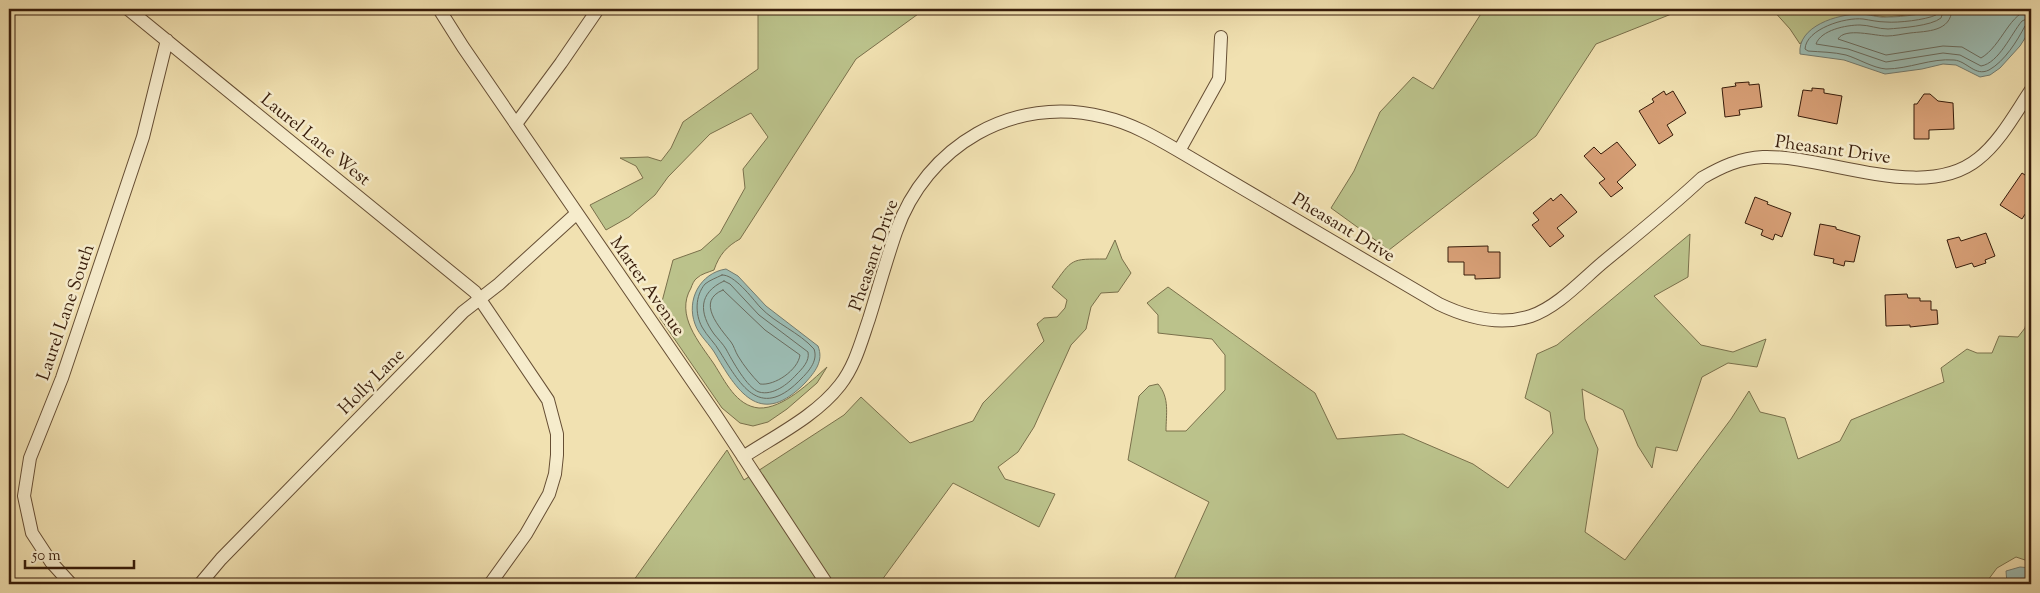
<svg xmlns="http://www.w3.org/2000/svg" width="2040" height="593" viewBox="0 0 2040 593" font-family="'Sorts Mill Goudy',serif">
	<rect width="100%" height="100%" fill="#f1e1b1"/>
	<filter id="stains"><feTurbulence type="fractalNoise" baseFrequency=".004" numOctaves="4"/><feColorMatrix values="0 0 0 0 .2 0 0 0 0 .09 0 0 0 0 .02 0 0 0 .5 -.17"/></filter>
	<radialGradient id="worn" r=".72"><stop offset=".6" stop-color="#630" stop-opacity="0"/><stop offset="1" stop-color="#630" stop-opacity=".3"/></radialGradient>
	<path fill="#bbc28b" stroke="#7a704b" d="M761,9h164l-69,50 -116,180c-13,7 -21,16 -26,31 -5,2 -13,4 -17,8 -3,2 -5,7 -6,10 -16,27 8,54 23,76 11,17 22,42 45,44 24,1 51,-26 68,-41l-10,16 -30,26 -19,13 -15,4 -13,-3 -18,-15 -62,-90v-9l13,-49 28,-10 19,-17 25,-45 -2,-19 25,-32 -17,-24 -41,21 -42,43 -13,18 -26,22 -23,13 -16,-25 53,-27 -7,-12 -16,-8 28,-1 13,4 10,-13 12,-26 75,-53v-55z
		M1484,9h200l-88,35 -60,92 -147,114 -58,-42 23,-37 26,-59 33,-35 20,12z
		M1772,9h168l-13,4 -40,4 -25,-3 -52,17 -10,13 -10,-15z
		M1690,234l-2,43 -34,19 47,49 32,7 33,-13 -9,28 -29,-4 -26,14 -25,74 -21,-4 -4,21 -14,-22 -15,-36 -41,-21 3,30 13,30 -13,83 40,28 106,-141 18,-28 11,21 25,6 13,41 42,-18 11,-21 93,-38 -3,-14 26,-19 10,4h15l7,-17 19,1 7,-9 4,-18 2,1v251l-15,-5 -19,11 -12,16h-813l37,-82 -81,-42 11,-64 10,-10 9,-2c12,14 8,30 8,47h20l39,-41v-35l-13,-16 -54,-6v-18l-11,-12 21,-16 147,106 22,46 66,-5 70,30 35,24 45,-55 -3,-21 -25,-14 12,-44 20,-9z
		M1115,240l7,19 9,14 -13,19 -17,1 -10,14 -5,22 -15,16 -37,82 -16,25 -20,15 7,12 50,15 -16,33 -86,-44 -74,101h-248l96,-134 17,30 100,-65 17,-18 49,46 63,-22 10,-18 61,-62 -7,-17 7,-6 13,-1 8,-9 2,-8 -15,-13c21,-29 18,-28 54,-28z"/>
	<path fill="#9cbcb3" stroke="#747c70" d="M1940,9h91v14l-4,12 -7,11 -20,22 -10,7 -10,2 -24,-12 -13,-1 -21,5 -37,5 -41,-14 -44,-6c-3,-28 38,-40 60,-40 9,0 18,4 27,3 17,0 37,-3 53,-8z
		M726,269l12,7 28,30 52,40c6,15 -3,26 -13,37 -43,44 -66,12 -89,-28 -6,-11 -17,-19 -21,-31 -9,-24 5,-51 31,-55z
		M2020,567l11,1v16h-24l-1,-13z"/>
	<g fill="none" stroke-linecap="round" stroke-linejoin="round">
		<path stroke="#6a6c5f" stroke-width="1" d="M1938,9l-2,6c-11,5 -38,8 -50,7 -8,0 -16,-2 -23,-3 -18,-2 -57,10 -58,30l3,2c12,1 26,1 38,4 13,4 27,13 40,14 23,0 45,-11 68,-9 13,1 21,17 35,10 16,-9 28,-29 36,-44l6,-2
			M1944,9l-3,9c-10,8 -40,10 -53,11 -10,0 -19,-4 -28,-4 -14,0 -39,5 -44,19l32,5 38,13 57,-9 17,2 21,11c18,-3 30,-32 41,-45l9,-4
			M1952,9c-1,23 -25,22 -42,24 -8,1 -16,3 -23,3 -12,0 -42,-9 -49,3l48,16 57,-9 19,1 19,11c21,-12 29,-47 50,-48
			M722,275c12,-1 30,23 38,32 16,17 39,25 54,42 4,11 -4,21 -12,29 -41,43 -60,10 -82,-26 -5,-9 -13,-16 -18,-25 -7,-13 -7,-31 3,-43 5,-4 11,-6 17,-9z
			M724,281l6,3 29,31 49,37c2,9 -6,17 -12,23 -8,9 -23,21 -37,17 -12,-4 -27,-32 -33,-43 -3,-5 -8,-10 -12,-15 -15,-21 -16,-41 10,-53z
			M723,290l42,40 35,25c-2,15 -25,31 -40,29 -8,-8 -16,-18 -22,-28 -3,-5 -4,-10 -7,-14 -11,-14 -36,-41 -8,-52z"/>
	</g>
	<path fill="#d69e75" stroke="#381d0b" d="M1749,82v3l10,-1 3,23 -23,3 1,5 -15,2 -3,-29 14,-2 -1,-3z
		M1812,88l12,1v4l18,3 -5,28 -39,-8 5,-26 9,1z
		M1664,91l2,4 7,-4 13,22 -19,12 6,10 -14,9 -20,-33 15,-9 -2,-3z
		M1924,94h6l8,7 15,2 1,26 -25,1v9h-15v-35h3z
		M1617,142l19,23 -19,17 6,6 -12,9 -12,-14 6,-4 -21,-23 10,-9 7,7z
		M2022,173l9,6v26l-9,14 -22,-14z
		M1561,194l16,18 -20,16 7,8 -14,11 -18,-22 7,-5 -6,-7 18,-15 2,3z
		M1755,197l13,5 -1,2 24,9 -9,24 -7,-3 -2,6 -12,-5 2,-5 -18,-7z
		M1820,224l16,3v2l24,7 -6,26 -9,-1 -1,5 -11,-3 1,-4 -20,-4z
		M1986,233l9,23 -10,4 1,3 -12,4 -2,-4 -16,5 -9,-28 12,-3 2,4z
		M1488,246v6h12v26l-25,1v-4h-11v-13h-16v-15z
		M1907,294l1,4h12v3h11v9h6l1,14 -28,3v-2l-24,1 -1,-31z"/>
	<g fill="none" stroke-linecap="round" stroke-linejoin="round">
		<defs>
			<path id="street" d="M128,9l347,283 73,108 9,34v21l-2,19 -6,20 -23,40 -36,50
				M439,9l24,38 252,367 112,170
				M516,124l45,-61 37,-54
				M1179,151l40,-72 2,-42
				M743,457c32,-21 73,-41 97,-72 15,-19 21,-43 29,-66 9,-29 17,-58 27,-87 30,-86 117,-138 208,-115 27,6 51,20 75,34l260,153c29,14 61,22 92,12 26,-9 49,-34 70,-52 34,-28 69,-56 101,-86 19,-11 38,-20 61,-21 64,-2 161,46 215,2 22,-17 38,-47 53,-69
				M71,584l-20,-22 -19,-29 -8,-37 6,-38 32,-80 81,-241 24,-97
				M200,584l21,-25 242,-247 36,-28 78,-71"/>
		</defs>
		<use href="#street" stroke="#664e34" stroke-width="14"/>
		<use href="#street" stroke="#f6eccc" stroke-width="12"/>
	</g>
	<g text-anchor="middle" stroke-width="5" stroke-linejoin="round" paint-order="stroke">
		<g font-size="18" fill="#381d0b" stroke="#f6eccc">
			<text transform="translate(316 139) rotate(39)" y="6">Laurel Lane West</text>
			<text transform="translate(1833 149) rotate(8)" y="6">Pheasant Drive</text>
			<text transform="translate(1344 227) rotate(31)" y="6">Pheasant Drive</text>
			<text transform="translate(873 255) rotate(-71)" y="6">Pheasant Drive</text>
			<text transform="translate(648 286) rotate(55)" y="6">Marter Avenue</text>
			<text transform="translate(65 312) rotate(-71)" y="6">Laurel Lane South</text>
			<text transform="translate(371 381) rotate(-45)" y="6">Holly Lane</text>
		</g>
	</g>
	<rect width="2040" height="593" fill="none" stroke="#f1e1b1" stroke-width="30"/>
	<rect x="10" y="10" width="2020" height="573" fill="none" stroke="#381d0b" stroke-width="2.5"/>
	<rect x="15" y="15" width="2010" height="563" fill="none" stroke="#381d0b"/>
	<path d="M25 560v8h109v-8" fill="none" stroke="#381d0b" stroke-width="2.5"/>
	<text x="32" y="560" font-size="15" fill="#381d0b" stroke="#f6eccc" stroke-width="4" paint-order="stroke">50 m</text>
	<rect width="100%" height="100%" filter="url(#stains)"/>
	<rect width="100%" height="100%" fill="url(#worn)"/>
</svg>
